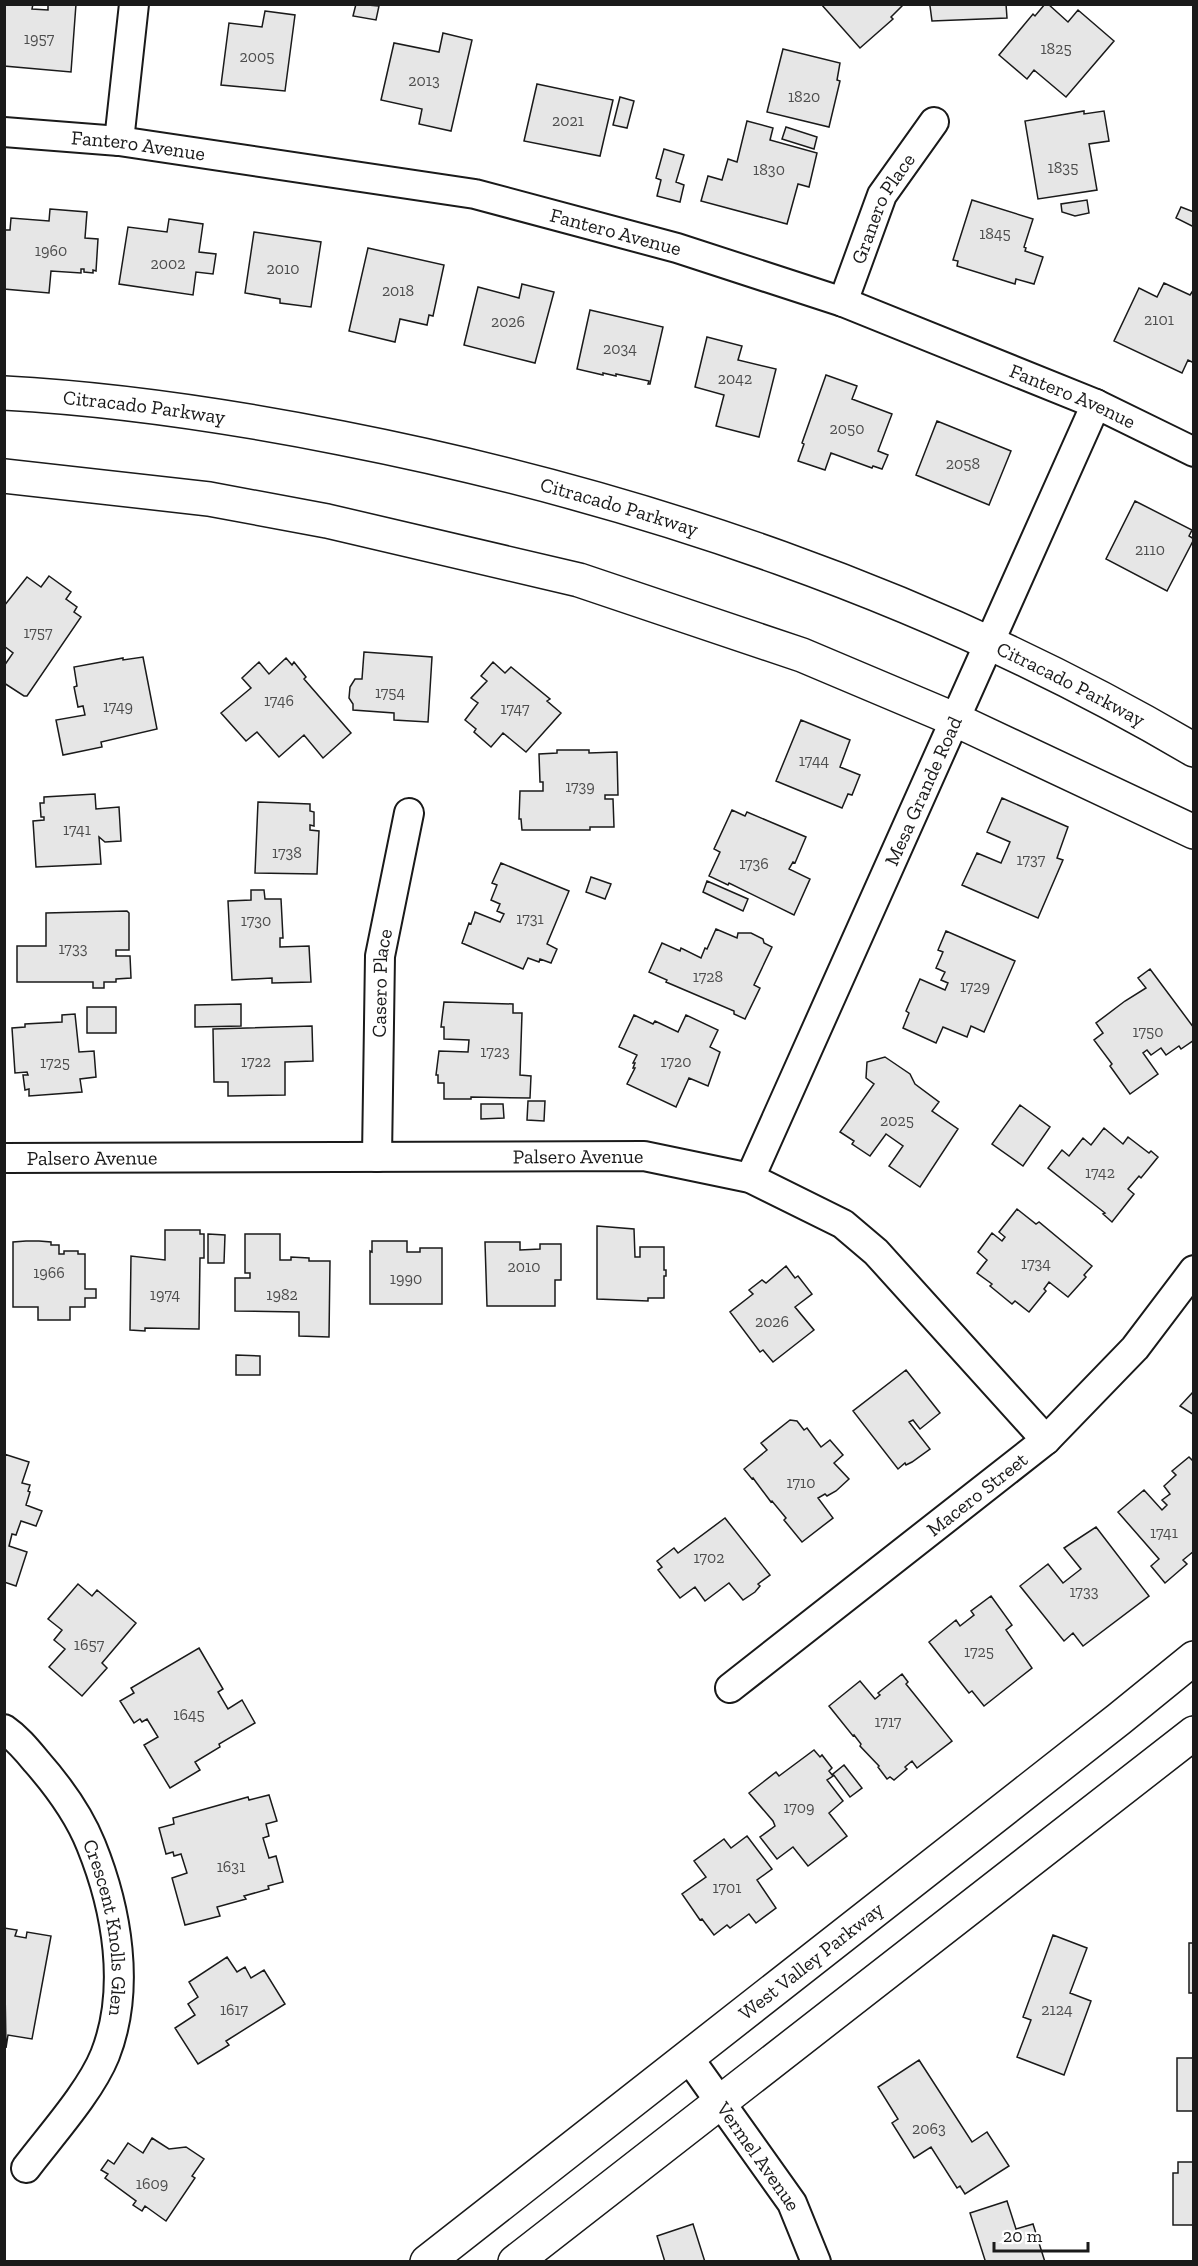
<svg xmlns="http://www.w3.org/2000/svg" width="1198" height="2266" viewBox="0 0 1198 2266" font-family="'Zilla Slab',serif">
	<rect width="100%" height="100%" fill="#fff"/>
	<path fill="#e6e6e6" stroke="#1a1a1a" stroke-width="1.5" d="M4,4h29l-1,5 16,1v-6h28l-5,68 -67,-6z
		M356,4l23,2 -3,14 -23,-4z
		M821,4h83l-13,13 2,2 -33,29z
		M928,4h78l1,14 -75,3 -2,-15z
		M1045,4h3l20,18 10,-12 36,31 -48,56 -32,-27 -7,9 -28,-24 34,-41 2,2z
		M265,11l30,4 -10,76 -64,-6 8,-62 33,4z
		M443,33l29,7 -21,91 -32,-7 3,-15 -41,-9 13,-57 45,9z
		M783,49l57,14 -3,17 3,1 -11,46 -62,-15z
		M537,84l76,16 -13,56 -76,-15z
		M620,97l14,4 -7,27 -14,-3z
		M1084,111v3l20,-3 5,30 -20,3 8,46 -59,9 -13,-78z
		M747,121l26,7 -3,12 47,13 -8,34 -11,-3 -11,40 -86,-23 7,-25 14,4 6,-21 9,3z
		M786,127l31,10 -3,12 -32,-10z
		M664,149l20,6 -8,27 8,3 -4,17 -23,-6 4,-16 -5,-2z
		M972,200l61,19 -9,28 2,1 -1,3 18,6 -9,27 -18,-5 -1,5 -58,-18 1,-5 -5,-1z
		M1087,200l2,13 -14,3 -13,-4 -1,-8z
		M1181,207l13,5v15l-18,-9z
		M50,209l37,3 -2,26 13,1 -2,32 -3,-1v3l-9,-1v-3h-3v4l-30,-2 -2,22 -45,-4v-59h6l1,-12 38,3z
		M169,219l34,5 -4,28 17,2 -3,20 -17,-2 -3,23 -74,-11 9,-57 39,5z
		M254,232l67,10 -10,65 -31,-4v-4l-35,-6z
		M368,248l76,17 -11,51 -4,-1 -2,10 -27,-6 -5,23 -46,-11z
		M1164,283l26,12 4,-6v74l-6,-3 -6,13 -68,-32 25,-53 18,9z
		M522,284l32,8 -19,71 -71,-18 14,-58 41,11z
		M590,310l73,17 -13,57h-2l1,-3 -33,-7v2l-13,-3v2l-26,-6z
		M707,337l35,9 -4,14 38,9 -17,68 -43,-11 8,-31 -29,-8z
		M826,375l31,11 -5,13 40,15 -14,37 10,4 -6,14 -9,-3 -1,2 -41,-15 -6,17 -27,-9 6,-17 -2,-1z
		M937,421l74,30 -22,54 -73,-30z
		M1135,501l57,29 -3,6 5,3 -27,52 -61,-32z
		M49,576l22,16 -5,7 11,8 -3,5 7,5 -54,79h-3l-20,-13v-17l9,-13 -9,-7v-40l23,-29 14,10z
		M364,652l68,5 -4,65 -34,-2v-7l-41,-3v-6l-4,-6 1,-11 5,-8h7z
		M143,657l14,72 -56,13 1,5 -39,8 -7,-35 29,-5 -2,-9 -5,1 -4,-20 3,-1 -3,-19 49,-9v2z
		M286,658l6,7 2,-3 12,15 -2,2 47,54 -28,25 -19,-23 -25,22 -22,-25 -11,9 -25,-28 30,-25 -9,-10 17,-16 10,12z
		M493,662l12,11 6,-6 39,32 -3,2 14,12 -35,39 -23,-19 -12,14 -17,-15 2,-3 -11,-9 13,-17 -7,-5 16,-17 -6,-5z
		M801,720l49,20 -10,27 20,8 -8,20 -4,-1 -6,14 -66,-27z
		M557,750h32v3l28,-1 1,43h-13v4h8l1,28h-24v3h-68l-1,-11h-2l1,-28h23v-9h-3l-1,-28 18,-1z
		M95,794l1,15 23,-2 2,34 -16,1 -6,-5 2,27 -65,3 -3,-46 11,-1v-3h-3l-1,-14h4v-6z
		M1002,798l66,29 -11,31 6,2 -25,58 -76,-33 15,-32 24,10 9,-21 -23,-10z
		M258,802l52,2v7l4,1v14l-4,-1v5l9,1 -2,43 -62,-1z
		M732,810l13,6 2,-4 59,25 -11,26 -2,-1 -4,7 21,10 -16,36 -65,-32 -1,2 -19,-9 11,-24 -6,-3z
		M501,863l68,28 -22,53 10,5 -6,14 -11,-4 -1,3 -11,-4 -5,11 -61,-26 7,-20 2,1 4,-12 25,10 4,-8 -7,-3 3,-7 -9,-4 6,-15 -5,-2z
		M591,877l20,7 -6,15 -19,-7z
		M707,881l41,18 -5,12 -40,-19z
		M251,890h13l1,9h16l2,39h-3v9l29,-1 2,36 -39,1v-5l-40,2 -4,-79 23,-1z
		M127,911l2,2v37h-13v6h14l1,22 -15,1v3h-12v6h-11v-6h-76v-36h29v-33z
		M716,929l21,9 1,-5h13l12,6 1,4 8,4 -18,38 6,3 -15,31 -11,-5v-3l-68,-29 1,-2 -18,-8 13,-29 18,8 1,-3 20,10 4,-10 2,1z
		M946,931l69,30 -31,71 -13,-6 -4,11 -24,-10 -7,16 -33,-15 6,-15 -3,-2 14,-32 25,11 3,-7 -7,-3 4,-8 -9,-4 7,-16 -5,-2z
		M1150,969l44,59v12l-13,9 -2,-3 -13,9 -5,-7 -10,7 -4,-5 -4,3 15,21 -28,20 -20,-28 2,-2 -18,-24 9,-7 -7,-10 29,-22 21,-13 -8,-10z
		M444,1002l69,2v9h9l-2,62 11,1 -1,22 -59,-1v2h-27v-16h-6v-8h-2l3,-24 29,1 1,-12 -25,-1v-12h-3z
		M241,1004v22l-46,1v-22z
		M87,1007h29v26h-29z
		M75,1014l4,38 15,-1 2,26 -16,2 2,13 -53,4v-7l-4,1 -2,-15h5l-1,-3 -12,1 -3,-45 13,-1v-3l37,-2v-7z
		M634,1015l19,9 2,-3 23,11 8,-17 32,15 -8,17 10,5 -12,34 -19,-8 -13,29 -49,-23 8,-16h-2l2,-5h-2l4,-8 -18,-8z
		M312,1026l1,35 -28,1v33l-57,1v-14h-14l-1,-53z
		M885,1057l25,17 5,10 24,18 -7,9 26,18 -38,58 -31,-21 14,-20 -17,-12 -16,22 -18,-12 2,-3 -14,-9 34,-48 -8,-6 1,-16z
		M528,1101h17l-1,20 -17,-1z
		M481,1104h22l1,14 -23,1z
		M1020,1105l30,22 -27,39 -31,-22z
		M1104,1128l19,16 5,-7 21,16 2,-2 7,6 -17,21 -2,-2 -11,13 6,5 -22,28 -9,-8 2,-1 -57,-45 14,-18 7,6 14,-18 8,7z
		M1017,1209l19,15 3,-2 53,44 -8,9 2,2 -18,20 -19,-15 -5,7 2,2 -17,21 -14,-11 -3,3 -22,-18 2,-2 -15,-11 10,-13 -9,-8 14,-19 10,8 3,-4 -6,-5z
		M597,1226l37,3 1,28h5v-10h24v23h2v6h-2v22h-16v3l-51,-2z
		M165,1230h35v4h4v24h-4l-1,71 -54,-1v3l-15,-1 1,-74 34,4z
		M208,1234l17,1 -1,28h-16z
		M245,1234h35v26h11v-3l18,1v3h21l-1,76 -30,-1v-24l-64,-1v-33h15v-5h-5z
		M26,1241h13l12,1v3h8v9h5v-3h14v3h7v35h11v9h-11v9h-15v13h-32v-13h-25v-65z
		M372,1241h35v11h13v-4h22v56h-72v-53l2,1z
		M485,1242h35v8l20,-1v-5h21v36h-6v26h-68z
		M786,1266l9,12 3,-2 14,18 -17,13 19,23 -41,32 -10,-12 -3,2 -30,-40 23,-18 -4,-4 13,-10 4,3z
		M236,1355l24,1v19h-24z
		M906,1370l34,43 -20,16 -7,-9 -4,2 21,27 -18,13 -6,3 -1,-2 -7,6 -45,-58z
		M1194,1391v24l-14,-9z
		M790,1420l7,1 7,9 3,-2 14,19 9,-7 13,15 -9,8 15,16 -13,12 -9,5 -2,-2 -7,4 15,20 -31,24 -18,-22 2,-2 -14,-17 -1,1 -18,-24 -1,1 -8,-10 23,-19 -6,-7z
		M4,1454l25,8 -7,21 8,2 -2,6 2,1 -4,13 16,6 -6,15 -15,-5 -5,14 -4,-1 -3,12 18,6 -11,34 -12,-4z
		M1189,1457l5,5v89l-11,9 4,4 -22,19 -14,-17 8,-7 -41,-47 26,-22 18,20 5,-5 -5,-5 8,-6 -6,-8 12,-11 -4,-4z
		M725,1518l45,57 -12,9 2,2 -5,6 -12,8 -14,-17 -24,18 -10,-14 -15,11 -22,-28 4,-3 -5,-6 17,-13 4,5z
		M1096,1527l53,69 -66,50 -10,-13 -9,8 -44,-55 28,-22 15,19 18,-14 -17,-21z
		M78,1584l14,12 5,-6 39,33 -34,40 5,5 -25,28 -33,-29 16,-18 -11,-9 8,-10 -14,-11z
		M991,1596l21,29 -6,5 26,38 -48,38 -12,-15 -3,2 -40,-51 27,-22 4,6 14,-11 -3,-4z
		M199,1648l24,41 -5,3 10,17 14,-9 13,23 -36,21 1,3 -25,15 5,8 -30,18 -26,-43 14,-8 -11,-18 -5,3 -2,-3 -6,4 -14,-22 14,-8 -3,-5z
		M902,1674l6,8 -2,2 46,57 -35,27 -5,-7 -7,6 2,2 -13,11 -4,-3 -3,2 -9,-12 1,-1 -19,-20 1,-2 -7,-9 -1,1 -24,-30 31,-25 15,18 5,-4 -2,-2z
		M814,1750l6,7 2,-2 10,13 -3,3 4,5 -6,4 16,21 -14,12 18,23 -39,30 -15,-19 -16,12 -17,-22 15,-11 -2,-5 -24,-28 27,-21 3,4z
		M844,1765l18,23 -12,9 -17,-23z
		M269,1795l8,26 -11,3 3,12 -6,2 6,20 7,-2 7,26 -15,4 1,3 -25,7 2,3 -29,8 3,9 -35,9 -13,-47 15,-5 -6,-19 -7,2 -1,-4 -7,2 -7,-26 15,-4 -1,-6 75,-21 1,3z
		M747,1836l25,33 -15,11 19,28 -20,15 -7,-9 -19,14 -3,-3 -13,10 -12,-16 -2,1 -18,-26 24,-17 -12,-16 30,-22 7,9z
		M4,1928l13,2 -2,6 11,2 1,-6 24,4 -19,103 -24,-4 -2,13z
		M1053,1935l34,13 -17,45 21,8 -27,74 -47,-18 14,-37 -8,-3z
		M1189,1943h5v50h-5z
		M227,1957l10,15 8,-5 6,11 13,-8 21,34 -59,37 3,4 -31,19 -23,-36 20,-13 -7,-11 10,-7 -9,-15z
		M1177,2058h17v53h-17z
		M919,2060l53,82 15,-10 22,34 -44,28 -5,-8 -3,2 -26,-41 -17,11 -22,-35 6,-4 -20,-32z
		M152,2138l17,11 17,-2 18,12 -12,17 3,2 -29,43 -21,-15 -3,5 -9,-6 3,-4 -31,-23 3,-4 -7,-4 7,-10 6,4 14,-21 15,10z
		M1178,2162h16v63h-21v-52h5z
		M1007,2201l9,28 17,-5 12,38h-65l5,-2 -15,-47z
		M693,2224l12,38h-40l-8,-26z"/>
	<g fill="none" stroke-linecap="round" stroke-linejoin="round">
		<defs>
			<g id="street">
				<path id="s1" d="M4,132l115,9 356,53 202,54 166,54 253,102 98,48"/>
				<path d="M119,141l15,-137"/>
				<path id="s2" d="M843,302l39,-107 52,-73"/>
				<path id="s3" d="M377,1157l3,-201 29,-143"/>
				<path id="s4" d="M4,1158l640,-2 106,22 93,46 33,28 170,188"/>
				<path id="s5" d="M750,1178l346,-774"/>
				<path id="s6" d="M730,1688l316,-248 89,-92 59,-78"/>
				<path id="s7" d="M4,1729c13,9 22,20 32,32 22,25 43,54 55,84 26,64 40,144 14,210 -15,37 -54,80 -79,113"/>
				<path id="s8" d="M688,2057l104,146 24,59"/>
			</g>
			<g id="secondary">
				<path id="s9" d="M4,393c113,6 226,23 337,45 296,58 592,158 853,312"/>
				<path d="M4,476l205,23 118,22 252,59 223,75 154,65 238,112"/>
			</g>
			<g id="primary">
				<path id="s10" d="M427,2262l692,-543 75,-61"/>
				<path d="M515,2262l679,-529"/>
			</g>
		</defs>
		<use href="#street" stroke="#1a1a1a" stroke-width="32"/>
		<use href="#secondary" stroke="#1a1a1a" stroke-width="36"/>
		<use href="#primary" stroke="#1a1a1a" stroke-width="36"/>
		<use href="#street" stroke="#fff" stroke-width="28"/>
		<use href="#secondary" stroke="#fff" stroke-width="33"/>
		<use href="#primary" stroke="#fff" stroke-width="33"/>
	</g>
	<g text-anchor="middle" stroke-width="4.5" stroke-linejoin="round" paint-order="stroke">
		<g font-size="16" fill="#4d4d4d">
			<text x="39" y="44">1957</text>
			<text x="1056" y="54">1825</text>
			<text x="257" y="62">2005</text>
			<text x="424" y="86">2013</text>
			<text x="804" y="102">1820</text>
			<text x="568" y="126">2021</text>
			<text x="1063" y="173">1835</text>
			<text x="769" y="175">1830</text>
			<text x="995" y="239">1845</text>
			<text x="51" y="256">1960</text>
			<text x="168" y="269">2002</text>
			<text x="283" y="274">2010</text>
			<text x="398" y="296">2018</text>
			<text x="1159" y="325">2101</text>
			<text x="508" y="327">2026</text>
			<text x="620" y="354">2034</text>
			<text x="735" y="384">2042</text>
			<text x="847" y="434">2050</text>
			<text x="963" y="469">2058</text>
			<text x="1150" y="555">2110</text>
			<text x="38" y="638">1757</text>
			<text x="390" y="698">1754</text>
			<text x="279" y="706">1746</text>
			<text x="118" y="712">1749</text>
			<text x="515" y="714">1747</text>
			<text x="814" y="766">1744</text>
			<text x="580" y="792">1739</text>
			<text x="77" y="835">1741</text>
			<text x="287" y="858">1738</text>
			<text x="1031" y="865">1737</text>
			<text x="754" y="869">1736</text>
			<text x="530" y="924">1731</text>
			<text x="256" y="926">1730</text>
			<text x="73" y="954">1733</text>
			<text x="708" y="982">1728</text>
			<text x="975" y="992">1729</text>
			<text x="1148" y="1037">1750</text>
			<text x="495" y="1057">1723</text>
			<text x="256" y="1067">1722</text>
			<text x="676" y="1067">1720</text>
			<text x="55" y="1068">1725</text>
			<text x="897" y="1126">2025</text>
			<text x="1100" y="1178">1742</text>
			<text x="1036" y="1269">1734</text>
			<text x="524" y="1272">2010</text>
			<text x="49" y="1278">1966</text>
			<text x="406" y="1284">1990</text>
			<text x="165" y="1300">1974</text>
			<text x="282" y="1300">1982</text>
			<text x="772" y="1327">2026</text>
			<text x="801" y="1488">1710</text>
			<text x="1164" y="1538">1741</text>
			<text x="709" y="1563">1702</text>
			<text x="1084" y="1597">1733</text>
			<text x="89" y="1650">1657</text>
			<text x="979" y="1657">1725</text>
			<text x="189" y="1720">1645</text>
			<text x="888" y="1727">1717</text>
			<text x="799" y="1813">1709</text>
			<text x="231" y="1872">1631</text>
			<text x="727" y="1893">1701</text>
			<text x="234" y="2015">1617</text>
			<text x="1057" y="2015">2124</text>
			<text x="929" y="2134">2063</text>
			<text x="152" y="2189">1609</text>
		</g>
		<g font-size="20" fill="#1a1a1a" stroke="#fff">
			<text dy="7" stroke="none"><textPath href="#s1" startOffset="135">Fantero Avenue</textPath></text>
			<text dy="7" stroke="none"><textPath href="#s2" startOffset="102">Granero Place</textPath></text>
			<text dy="7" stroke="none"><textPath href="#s1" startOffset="621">Fantero Avenue</textPath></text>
			<text dy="7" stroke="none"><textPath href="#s1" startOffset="1107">Fantero Avenue</textPath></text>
			<text dy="7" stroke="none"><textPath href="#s9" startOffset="141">Citracado Parkway</textPath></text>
			<text dy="7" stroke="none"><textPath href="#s9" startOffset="627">Citracado Parkway</textPath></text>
			<text dy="7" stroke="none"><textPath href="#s9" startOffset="1113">Citracado Parkway</textPath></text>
			<text dy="7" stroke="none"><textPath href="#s5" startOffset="424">Mesa Grande Road</textPath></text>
			<text dy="7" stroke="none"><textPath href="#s3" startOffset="174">Casero Place</textPath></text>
			<text dy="7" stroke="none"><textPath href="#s4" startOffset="88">Palsero Avenue</textPath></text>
			<text dy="7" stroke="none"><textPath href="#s4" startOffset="574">Palsero Avenue</textPath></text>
			<text dy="7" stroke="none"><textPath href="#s6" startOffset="314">Macero Street</textPath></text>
			<text dy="7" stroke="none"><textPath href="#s7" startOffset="231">Crescent Knolls Glen</textPath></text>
			<text dy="7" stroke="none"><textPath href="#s10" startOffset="488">West Valley Parkway</textPath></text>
			<text dy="7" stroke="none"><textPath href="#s8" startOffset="122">Vermel Avenue</textPath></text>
		</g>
	</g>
	<rect width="1198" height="2266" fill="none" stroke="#1a1a1a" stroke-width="12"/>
	<path d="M994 2242v9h94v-9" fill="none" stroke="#1a1a1a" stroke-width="3"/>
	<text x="1003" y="2242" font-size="18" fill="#1a1a1a" stroke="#ffffff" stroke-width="4.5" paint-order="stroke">20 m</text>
</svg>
